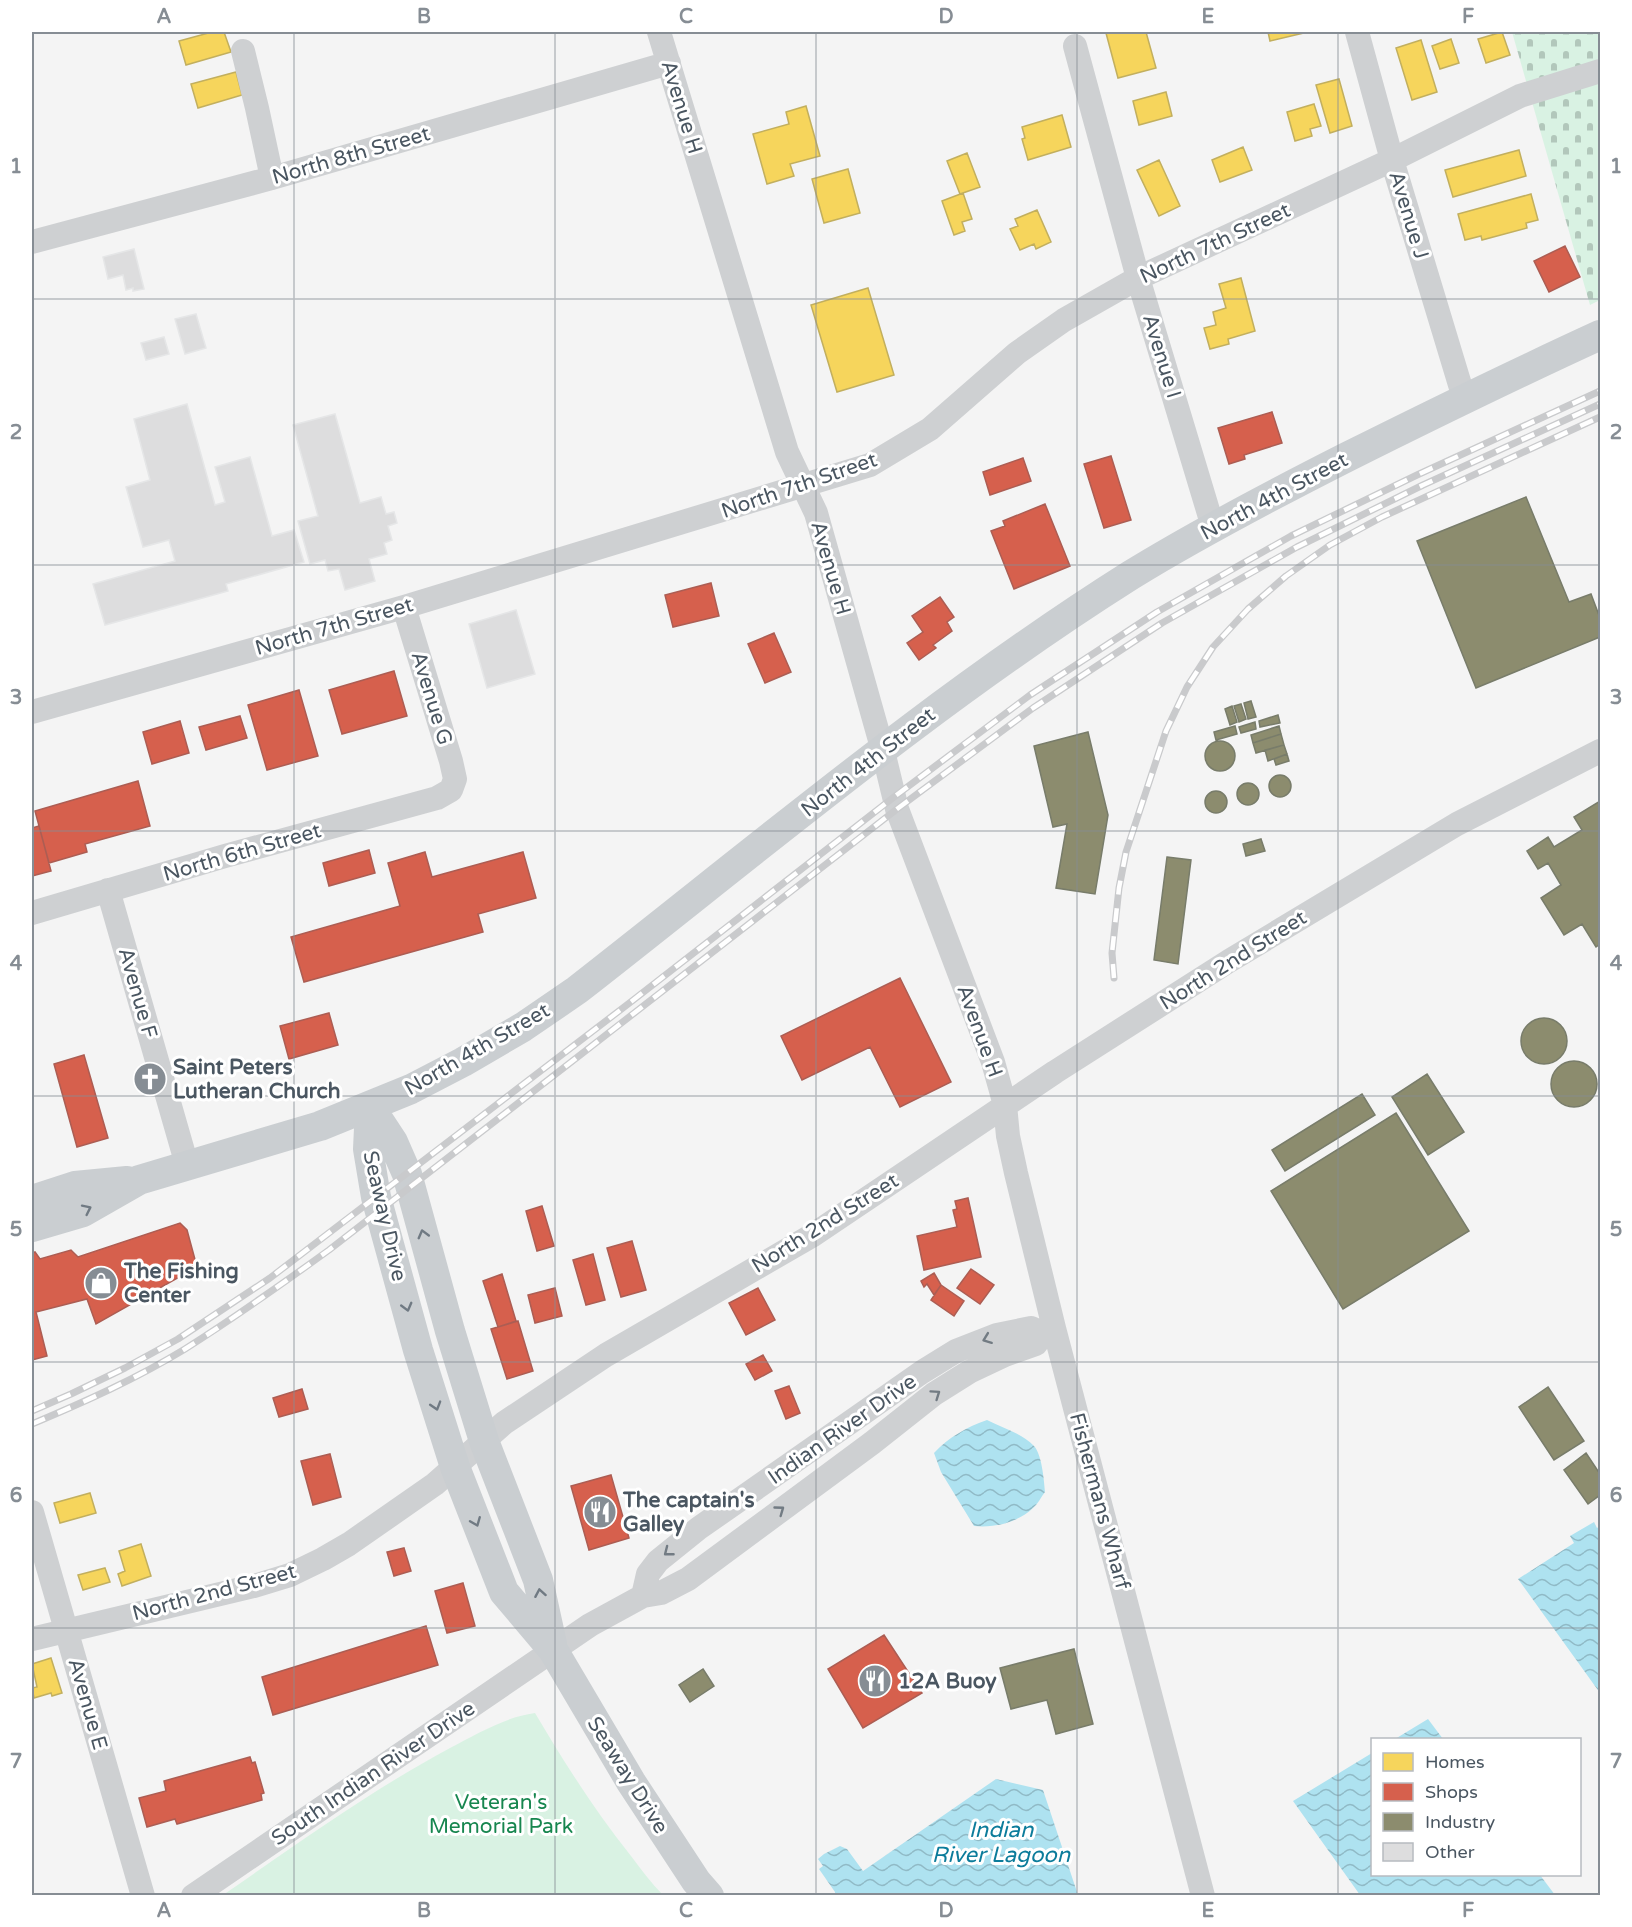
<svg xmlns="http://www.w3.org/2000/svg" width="1632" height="1927" viewBox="0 0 1632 1927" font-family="'Varela Round',sans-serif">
	<defs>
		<pattern id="cemetery-stones" width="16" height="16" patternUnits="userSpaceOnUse" patternTransform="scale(1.5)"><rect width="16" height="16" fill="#d9f2e3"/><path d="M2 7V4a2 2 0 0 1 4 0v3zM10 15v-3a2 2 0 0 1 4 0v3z" fill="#b2c7bb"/></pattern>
		<pattern id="water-waves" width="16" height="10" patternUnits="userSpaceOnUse" patternTransform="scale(1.5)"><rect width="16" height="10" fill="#aee2f0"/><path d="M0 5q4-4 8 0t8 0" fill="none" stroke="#90bac6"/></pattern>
	</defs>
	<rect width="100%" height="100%" fill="#f4f4f4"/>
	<path fill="url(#cemetery-stones)" d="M1512,32h88v268l-10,5z"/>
	<path fill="#d9f2e3" d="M535,1713c29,49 60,98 96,143 10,13 20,27 32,39h-440c74,-51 147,-104 227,-147 27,-14 55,-31 85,-35z"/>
	<path fill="url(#water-waves)" d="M987,1420c15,8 35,13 47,26 8,9 10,34 11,46 -4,5 -7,12 -12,16 -16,15 -39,20 -59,18l-33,-54 -7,-19c15,-16 33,-26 53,-33z
		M1594,1522l3,6 3,-2v167l-82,-114 56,-36 -4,-7z
		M1428,1719l15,20h-48z
		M1372,1753v121l168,1 15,20h-195l-67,-94z
		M996,1779l47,11 35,105h-243v-3l-16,-23 4,-3 -5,-7 6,-5 16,-8 7,3 16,22z"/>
	<path fill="#f6d55c" stroke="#c2af5e" stroke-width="1.5" d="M212,32h12l7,20 -45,13 -7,-24z
		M1111,32h35l10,36 -38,10 -12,-45z
		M1268,32h40l-38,9z
		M1502,32l8,23 -24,8 -8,-24z
		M1451,39l8,24 -19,6 -8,-23z
		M1421,40l16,52 -25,8 -16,-52z
		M236,72l6,23 -44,13 -7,-24z
		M1339,79l13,47 -22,7 -14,-48z
		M1166,92l6,24 -33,9 -6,-24z
		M1314,104l7,22 -11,3 2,7 -17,5 -8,-29z
		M806,106l14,50 -30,8 4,12 -27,8 -14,-50 36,-10 -3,-12z
		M1062,115l9,32 -43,13 -6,-21 3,-1 -3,-11z
		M1243,147l9,23 -32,12 -8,-22z
		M1519,150l7,26 -73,21 -8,-27z
		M967,153l13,34 -20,7 -13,-33z
		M1159,160l21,46 -21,10 -22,-46z
		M848,169l12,44 -36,10 -12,-44z
		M963,193l9,26 -10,3 3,9 -11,4 -12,-34z
		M1531,194l7,26 -12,3 1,5 -45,12 -1,-4 -16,4 -7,-26z
		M1037,210l14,32 -15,7 -2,-5 -14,6 -10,-21 8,-3 -3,-7z
		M1241,278l14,53 -27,8 1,5 -19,5 -6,-21 12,-3 -3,-13 13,-4 -7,-24z
		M868,288l26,87 -57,17 -26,-87z
		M90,1493l6,20 -36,10 -6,-20z
		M141,1544l10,32 -29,10 -4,-12 7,-3 -6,-20z
		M105,1568l5,14 -27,8 -5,-15z
		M51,1658l11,35 -10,3 -1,-3 -17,5 -2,-10 5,-1 -5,-23z"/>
	<path fill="#d6604d" stroke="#ac5d53" stroke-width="1.5" d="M1565,246l15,31 -31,15 -15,-31z
		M1272,412l10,31 -38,12 1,4 -16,5 -11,-36z
		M1111,456l20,64 -27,8 -20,-64z
		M1023,458l8,23 -41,14 -7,-23z
		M1045,504l25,62 -56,23 -23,-58 14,-5 -2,-5z
		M711,583l8,33 -46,11 -8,-32z
		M940,597l14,20 -7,5 5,9 -19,14 3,3 -17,12 -12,-17 16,-11 -11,-16z
		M774,633l17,39 -26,11 -17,-39z
		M394,671l13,45 -65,18 -13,-44z
		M299,690l19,66 -51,14 -19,-65z
		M240,716l7,22 -41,12 -7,-23z
		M180,721l9,32 -37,11 -9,-32z
		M138,781l12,45 -65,18 2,8 -38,11 -14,-52z
		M39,826l12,45 -19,5v-48z
		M369,850l6,23 -46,13 -6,-23z
		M425,852l7,25 91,-25 13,46 -58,16 5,18 -179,50 -13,-45 109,-31 -12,-43z
		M900,978l51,104 -51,25 -30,-60 -68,33 -21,-44z
		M329,1013l9,32 -49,14 -9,-33z
		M84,1055l24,83 -31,9 -23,-83z
		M968,1198l13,59 -57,13 -7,-34 40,-9 -4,-17 4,-1 -2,-8z
		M542,1206l12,40 -17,5 -11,-40z
		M180,1223l7,7 10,37 -101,57 -9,-25 -51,13 11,44 -15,4v-107l3,-1 5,7 31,-9 7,7z
		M632,1241l14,49 -25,7 -14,-49z
		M593,1254l12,46 -19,5 -13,-45z
		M971,1269l23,16 -14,19 -23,-16z
		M934,1273l7,12 -7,10 -7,-11 -3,3 -3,-6z
		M502,1274l14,47 -18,6 -15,-46z
		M941,1285l23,16 -10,15 -23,-16z
		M555,1288l7,28 -27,7 -7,-28z
		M758,1288l17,32 -29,15 -17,-32z
		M518,1321l15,50 -26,8 -16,-50z
		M763,1355l9,16 -17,9 -9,-16z
		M789,1386l11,27 -14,6 -11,-28z
		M302,1389l6,20 -29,8 -6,-19z
		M330,1454l11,43 -28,8 -12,-44z
		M611,1475l18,63 -40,12 -18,-64z
		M404,1548l7,23 -17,5 -7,-24z
		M463,1583l12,43 -28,7 -12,-42z
		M426,1626l12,39 -165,50 -11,-38z
		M884,1635l38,58 -59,35 -35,-59z
		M250,1757l2,6 3,-1 9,31 -3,1 1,6 -85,24 -2,-5 -28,8 -8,-29 27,-7 -2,-10z"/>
	<path fill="#8c8c6e" stroke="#787c6a" stroke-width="1.5" d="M1526,497l43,105 22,-8 9,24v19l-124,51 -59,-147z
		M1251,701l5,16 -8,2 -4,-16z
		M1241,704l5,15 -7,3 -5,-16z
		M1232,706l5,16 -7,3 -5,-16z
		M1278,715l2,8 -20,4 -1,-6z
		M1255,722l1,7 -15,4 -2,-6z
		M1235,726l2,8 -21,6 -2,-8z
		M1279,726l2,8 -28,9 -2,-8z
		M1088,732l20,83 -13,79 -39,-6 11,-64 -14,3 -19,-81z
		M1281,734l3,11 -28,8 -3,-10z
		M1205 756a15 15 0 1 1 30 0a15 15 0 1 1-30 0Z
		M1284,745l3,9 -19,7 -3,-11z
		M1287,754l2,7 -13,4 -2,-6z
		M1269 786a11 11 0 1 1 22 0a11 11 0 1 1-22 0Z
		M1237 794a11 11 0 1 1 22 0a11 11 0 1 1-22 0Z
		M1205 802a11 11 0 1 1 22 0a11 11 0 1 1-22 0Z
		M1600,801v143l-4,3 -14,-23 -18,11 -23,-37 20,-13 -13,-22 -10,6 -11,-18 21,-14 6,10 28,-17 -8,-13z
		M1261,839l4,12 -19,5 -3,-12z
		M1167,857l24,3 -13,104 -24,-4z
		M1521 1041a23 23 0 1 1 46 0a23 23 0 1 1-46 0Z
		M1551 1084a23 23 0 1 1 46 0a23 23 0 1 1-46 0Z
		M1427,1074l37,58 -36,23 -36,-58z
		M1362,1094l13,21 -90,56 -13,-21z
		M1396,1113l73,118 -126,78 -72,-118z
		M1548,1387l36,54 -30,19 -35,-53z
		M1586,1453l14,21v21l-12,9 -24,-34z
		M1074,1649l19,75 -37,10 -9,-34 -36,9 -11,-41z
		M703,1669l11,17 -24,16 -11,-17z"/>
	<path fill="#ddddde" stroke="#e5e6e7" stroke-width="1.5" d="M134,249l10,40 -11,2v-3l-7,2 -3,-15 -15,4 -5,-22z
		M196,314l10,34 -21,6 -10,-35z
		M164,337l5,17 -23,6 -5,-17z
		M187,404l28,101 10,-3 -10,-35 35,-10 22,79 22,-6 10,32 -78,22 2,7 -123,34 -12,-41 82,-23 -6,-21 -26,7 -17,-60 24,-7 -16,-61z
		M335,414l25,89 21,-6 5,17 8,-2 3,11 -9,3 4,14 -8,3 3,11 -18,5 6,22 -30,9 -6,-21 -11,2 -3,-11 -15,4 -12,-43 20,-5 -25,-91z
		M516,610l19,64 -48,14 -18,-64z"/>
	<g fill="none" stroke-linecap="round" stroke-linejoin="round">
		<path stroke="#ced0d2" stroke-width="24" d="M659,32l128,420 29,61 67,238 14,58 96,253 12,43 3,31 8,37 38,155 149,568
			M1357,32l35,128 72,238
			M1075,46l63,232 75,249
			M243,51l14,57 15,70
			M32,242l240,-64 397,-115
			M32,712l372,-105 466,-142 60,-36 87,-76 47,-33 74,-42 254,-118 128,-64 80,-25
			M108,890l79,275
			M32,913l193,-57 212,-58 14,-8 4,-11 -4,-18 -47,-154
			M32,1512l111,384
			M643,1596l5,-22 10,-13 41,-33 223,-156 34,-21 41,-16 34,-7 11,5
			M32,1639l222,-53 36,-11 33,-16 26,-15 86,-60 69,-61 102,-68 207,-120 242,-163 174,-111 228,-137 143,-73
			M193,1896l397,-271 53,-29 18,-3 27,-14 184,-136 62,-49 35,-22 36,-17 31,-11 6,-11 12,-5"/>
		<path stroke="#caced1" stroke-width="30" d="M370,1107l-2,42 8,48 42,153 37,117 49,125 49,58 78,132 65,99 13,15
			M370,1107l23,35 14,32 43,157 34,110 54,139 14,64
			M32,1200l43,-14 52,-5
			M32,1227l51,-15 56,-32 181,-54 91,-37 52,-27 60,-35 54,-37c182,-142 359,-292 554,-415 70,-43 143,-81 216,-118 84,-42 168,-83 253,-122"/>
		<defs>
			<path id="rail" d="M1114,978l-2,-25 7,-65 7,-36 40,-121 21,-44 26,-40 35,-38 38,-33 44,-31 52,-28 218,-100
				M32,1411l39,-17 54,-26 53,-29 92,-61 362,-277 262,-204 136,-102 127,-83 134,-76 126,-61 183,-84
				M32,1424c52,-22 104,-45 153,-75 49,-31 97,-65 144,-99l568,-441 136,-101 129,-85 135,-76 126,-62 177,-81"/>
		</defs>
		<use href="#rail" stroke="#c9cacc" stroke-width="7"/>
		<use href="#rail" stroke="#fff" stroke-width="4.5" stroke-dasharray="14" stroke-linecap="butt"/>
	</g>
	<defs><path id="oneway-chevron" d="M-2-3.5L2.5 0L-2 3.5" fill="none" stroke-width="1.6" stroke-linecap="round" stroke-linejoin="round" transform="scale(1.5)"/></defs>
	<g stroke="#707a83">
		<use href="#oneway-chevron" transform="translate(87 1209) rotate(-26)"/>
		<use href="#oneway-chevron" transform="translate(423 1234) rotate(-105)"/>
		<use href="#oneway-chevron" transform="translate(407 1307) rotate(75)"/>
		<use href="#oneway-chevron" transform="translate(436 1406) rotate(73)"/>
		<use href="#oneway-chevron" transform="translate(476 1522) rotate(68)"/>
		<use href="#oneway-chevron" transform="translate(540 1593) rotate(-100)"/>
	</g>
	<g stroke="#727b83">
		<use href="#oneway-chevron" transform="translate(987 1339) rotate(159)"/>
		<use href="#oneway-chevron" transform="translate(936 1394) rotate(-35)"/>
		<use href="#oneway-chevron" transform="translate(780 1510) rotate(-36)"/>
		<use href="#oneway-chevron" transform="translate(668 1552) rotate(142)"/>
	</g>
	<path fill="none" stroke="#868d94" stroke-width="1.5" stroke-opacity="0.55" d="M294,32v1864M555,32v1864M816,32v1864M1077,32v1864M1338,32v1864M32,299h1568M32,565h1568M32,831h1568M32,1096h1568M32,1362h1568M32,1628h1568"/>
	<defs>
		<symbol id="church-disc" viewBox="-11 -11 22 22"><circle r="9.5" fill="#868d94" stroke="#fff"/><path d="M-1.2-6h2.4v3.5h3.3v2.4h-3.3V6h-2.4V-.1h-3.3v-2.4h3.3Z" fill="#fff"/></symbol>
		<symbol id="shop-disc" viewBox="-11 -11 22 22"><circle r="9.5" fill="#868d94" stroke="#fff"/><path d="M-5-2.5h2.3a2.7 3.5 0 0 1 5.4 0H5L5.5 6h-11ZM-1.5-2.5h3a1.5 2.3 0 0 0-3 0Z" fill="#fff"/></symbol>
		<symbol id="restaurant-disc" viewBox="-11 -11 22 22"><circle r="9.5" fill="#868d94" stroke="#fff"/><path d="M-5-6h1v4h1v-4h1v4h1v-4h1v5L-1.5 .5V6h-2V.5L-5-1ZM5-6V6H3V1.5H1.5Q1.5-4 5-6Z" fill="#fff"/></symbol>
	</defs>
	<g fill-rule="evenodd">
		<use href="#church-disc" x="131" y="1060" width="38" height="38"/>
		<use href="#shop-disc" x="82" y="1264" width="38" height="38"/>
		<use href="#restaurant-disc" x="581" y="1493" width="38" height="38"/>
		<use href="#restaurant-disc" x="856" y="1662" width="38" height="38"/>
	</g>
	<g text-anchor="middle" stroke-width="6" stroke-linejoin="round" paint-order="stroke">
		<g font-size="21" fill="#4a5661" stroke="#fff">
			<text transform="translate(682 107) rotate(73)" y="7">Avenue H</text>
			<text transform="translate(351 155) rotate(-16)" y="7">North 8th Street</text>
			<text transform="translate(1409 215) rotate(73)" y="7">Avenue J</text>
			<text transform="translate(1215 243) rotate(-25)" y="7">North 7th Street</text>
			<text transform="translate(1162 356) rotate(73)" y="7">Avenue I</text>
			<text transform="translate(799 485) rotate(-19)" y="7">North 7th Street</text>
			<text transform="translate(1274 496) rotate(-28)" y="7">North 4th Street</text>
			<text transform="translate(831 568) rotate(74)" y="7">Avenue H</text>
			<text transform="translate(334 626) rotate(-16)" y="7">North 7th Street</text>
			<text transform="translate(432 698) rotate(73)" y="7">Avenue G</text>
			<text transform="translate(868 762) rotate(-38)" y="7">North 4th Street</text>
			<text transform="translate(242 852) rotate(-16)" y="7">North 6th Street</text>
			<text transform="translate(1233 960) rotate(-32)" y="7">North 2nd Street</text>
			<text transform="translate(138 993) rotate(74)" y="7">Avenue F</text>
			<text transform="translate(980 1031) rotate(70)" y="7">Avenue H</text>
			<text transform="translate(477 1049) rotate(-30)" y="7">North 4th Street</text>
			<text transform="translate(385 1216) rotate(77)" y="7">Seaway Drive</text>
			<text transform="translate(825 1223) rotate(-32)" y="7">North 2nd Street</text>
			<text transform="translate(842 1429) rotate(-35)" y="7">Indian River Drive</text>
			<text transform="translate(1100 1501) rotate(75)" y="7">Fishermans Wharf</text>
			<text transform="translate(214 1592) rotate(-15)" y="7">North 2nd Street</text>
			<text transform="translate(88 1704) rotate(74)" y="7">Avenue E</text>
			<text transform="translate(373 1773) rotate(-34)" y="7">South Indian River Drive</text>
			<text transform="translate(628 1775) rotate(58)" y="7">Seaway Drive</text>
		</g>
		<g font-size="21" font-weight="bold" fill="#4a5661" stroke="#fff" text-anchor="start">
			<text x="173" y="1074">Saint Peters<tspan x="173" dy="24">Lutheran Church</tspan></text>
			<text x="124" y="1278">The Fishing<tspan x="124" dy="24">Center</tspan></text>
			<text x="623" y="1507">The captain's<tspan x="623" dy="24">Galley</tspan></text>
			<text x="898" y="1688">12A Buoy</text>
		</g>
		<g font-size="21" fill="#17864f" stroke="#fff">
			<text x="501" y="1809">Veteran's<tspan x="501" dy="24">Memorial Park</tspan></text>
		</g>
		<g font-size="22" font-style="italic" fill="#0c7c9b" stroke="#fff">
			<text x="1001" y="1837">Indian<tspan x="1001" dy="25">River Lagoon</tspan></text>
		</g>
	</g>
	<rect width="1632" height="1927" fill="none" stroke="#ffffff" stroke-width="66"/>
	<rect x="1371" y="1738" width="210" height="138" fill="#ffffff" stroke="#b7bbc0" stroke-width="1.5"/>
	<rect x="1383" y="1753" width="30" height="18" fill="#f6d55c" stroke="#b7bbc0" stroke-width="1.5"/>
	<text x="1425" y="1768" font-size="18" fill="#4a5661">Homes</text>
	<rect x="1383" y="1783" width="30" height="18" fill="#d6604d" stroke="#b7bbc0" stroke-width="1.5"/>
	<text x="1425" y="1798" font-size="18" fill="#4a5661">Shops</text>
	<rect x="1383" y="1813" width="30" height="18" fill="#8c8c6e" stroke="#b7bbc0" stroke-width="1.5"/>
	<text x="1425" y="1828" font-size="18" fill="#4a5661">Industry</text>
	<rect x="1383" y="1843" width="30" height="18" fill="#ddddde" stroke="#b7bbc0" stroke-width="1.5"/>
	<text x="1425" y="1858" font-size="18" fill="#4a5661">Other</text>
	<rect x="33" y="33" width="1566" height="1861" fill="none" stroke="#868d94" stroke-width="2"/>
	<g font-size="20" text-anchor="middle" font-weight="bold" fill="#868d94">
		<text x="164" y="23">A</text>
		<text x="424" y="23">B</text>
		<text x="686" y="23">C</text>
		<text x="946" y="23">D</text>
		<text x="1208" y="23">E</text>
		<text x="1468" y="23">F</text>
		<text x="16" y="173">1</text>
		<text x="1616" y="173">1</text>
		<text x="16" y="439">2</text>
		<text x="1616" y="439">2</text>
		<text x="16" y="704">3</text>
		<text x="1616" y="704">3</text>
		<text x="16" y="970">4</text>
		<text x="1616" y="970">4</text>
		<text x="16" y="1236">5</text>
		<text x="1616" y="1236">5</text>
		<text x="16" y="1502">6</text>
		<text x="1616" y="1502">6</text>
		<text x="16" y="1768">7</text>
		<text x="1616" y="1768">7</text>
		<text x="164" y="1917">A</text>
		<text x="424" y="1917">B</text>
		<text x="686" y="1917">C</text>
		<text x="946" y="1917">D</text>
		<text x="1208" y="1917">E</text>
		<text x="1468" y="1917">F</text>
	</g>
</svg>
